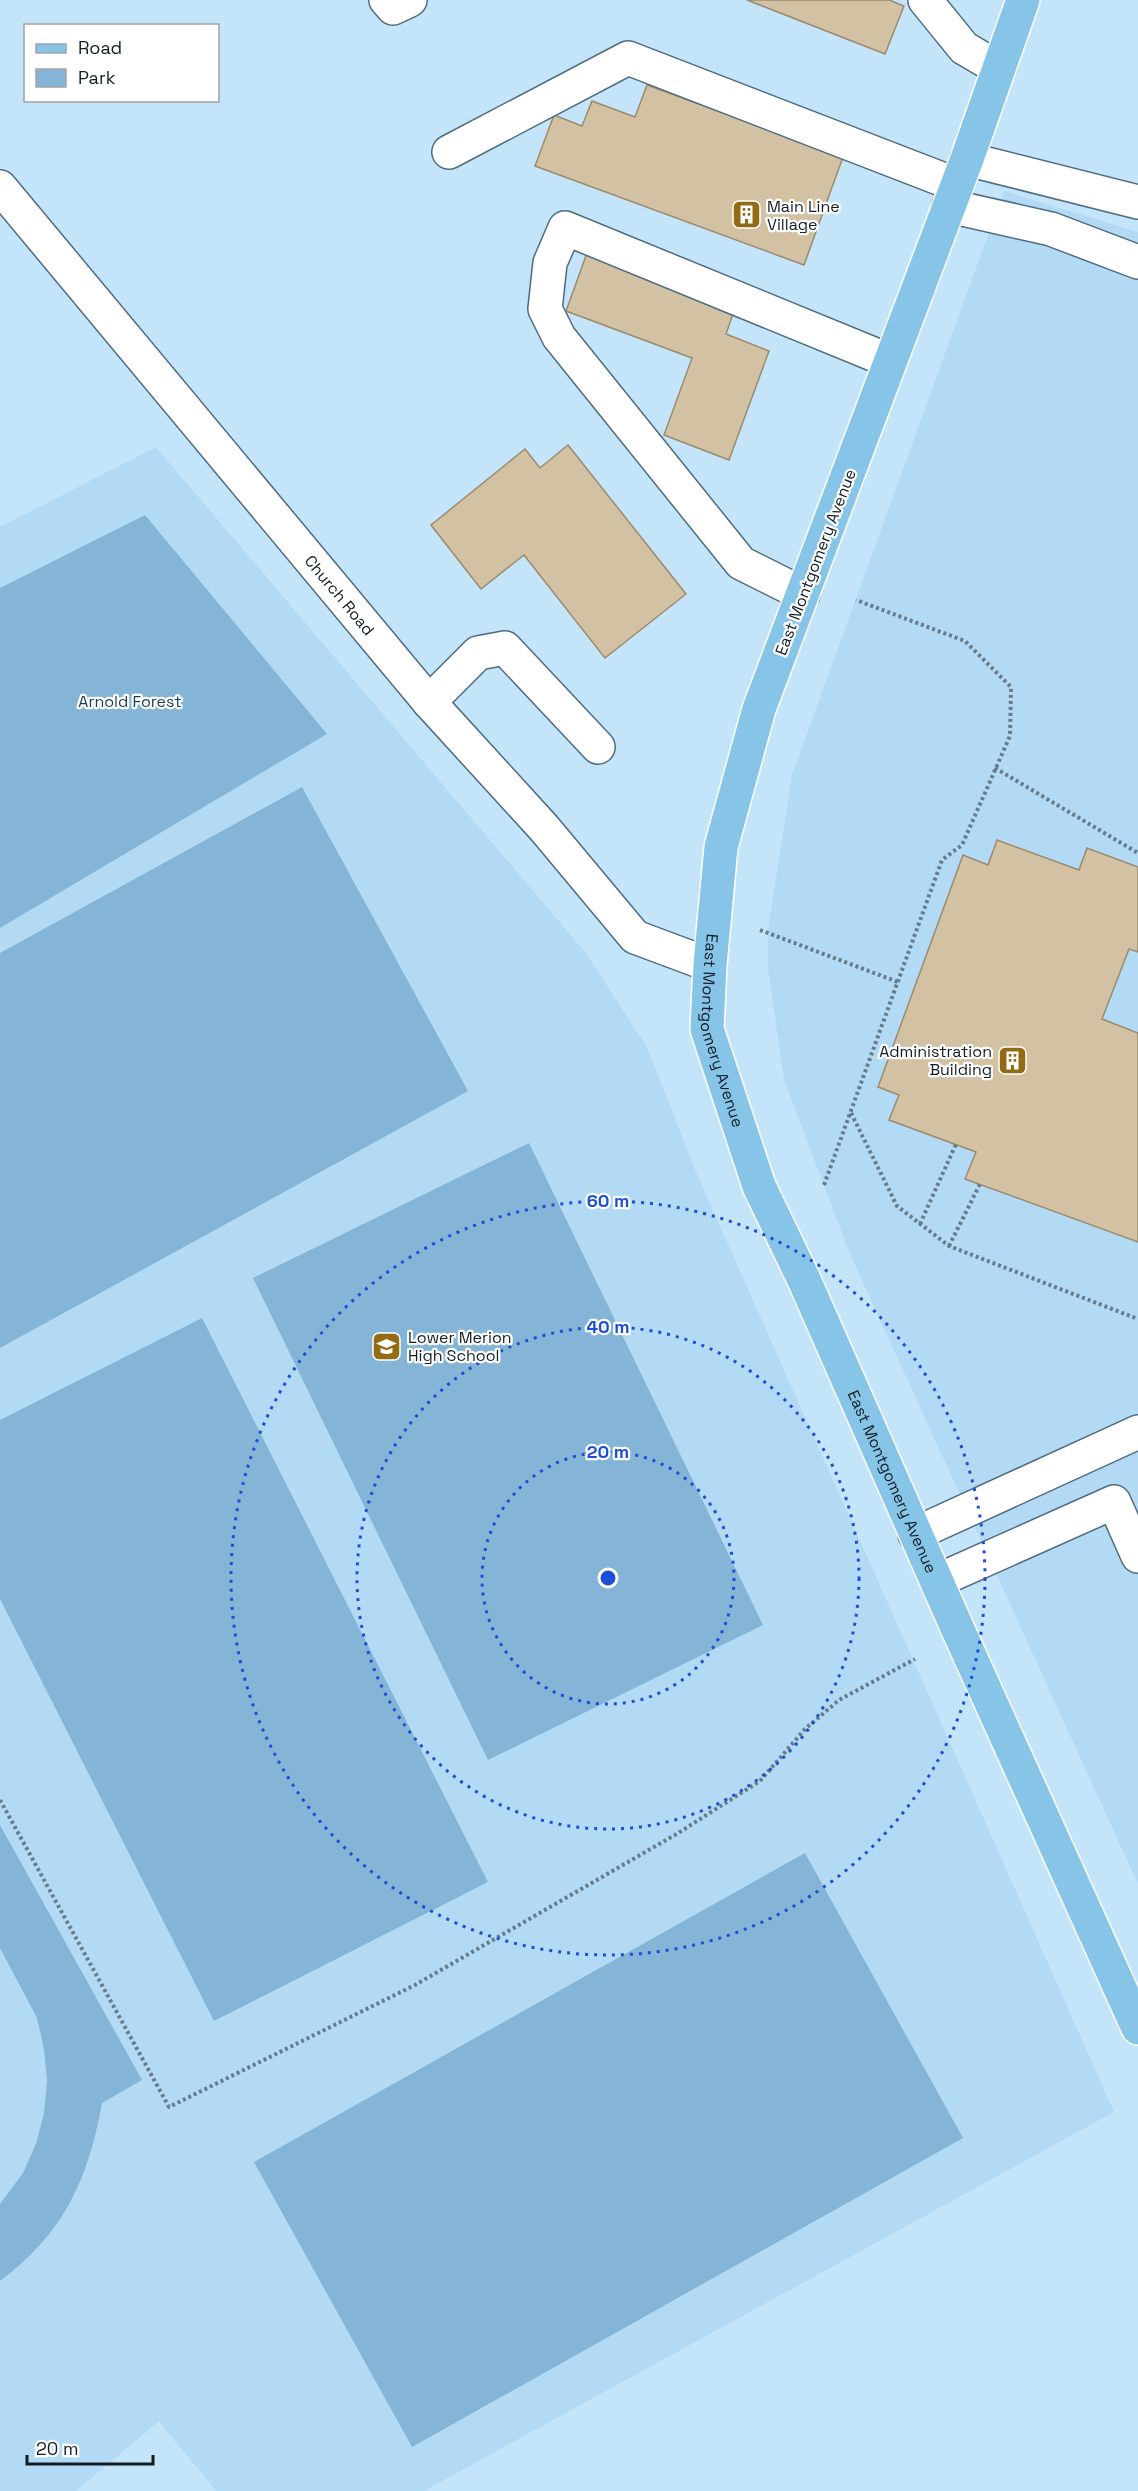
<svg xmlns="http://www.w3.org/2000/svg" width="1138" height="2491" viewBox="0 0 1138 2491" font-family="'Space Grotesk',sans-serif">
	<rect width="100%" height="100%" fill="#c4e4f9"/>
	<path fill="#b3daf4" d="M1004,191l134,41v1652l-288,-630 -66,-174 -16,-112v-38l24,-155z
		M156,447l429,505 62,95 49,125 418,940 -690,379h-208l-57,-70 -83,70h-76v-1964z"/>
	<path fill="#84b5d6" d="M145,515l182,219 -327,194v-340z
		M302,787l166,304 -468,257v-395z
		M529,1143l234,482 -275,135 -235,-482z
		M202,1318l286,564 -274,139 -214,-422v-179z
		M0,1825l142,255 -40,23c-14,77 -38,130 -102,178v-77l23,-31 13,-29 8,-31 3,-32 -3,-32 -7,-31 -37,-70z
		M805,1853l158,285 -551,309 -158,-285z"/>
	<path fill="#d2c1a3" stroke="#9b8b6e" stroke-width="1.5" d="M747,0h142l15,6 -19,48z
		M647,85l196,72 -39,108 -269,-99 19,-51 28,11 10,-25 43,16z
		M587,253l148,55 -9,26 43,17 -40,109 -65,-25 28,-77 -126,-47z
		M568,445l118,149 -81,64 -81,-103 -43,34 -50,-64 94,-76 15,19z
		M997,840l82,30 8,-22 51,19v85l-9,-3 -27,70 36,14v209l-173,-63 11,-27 -87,-32 10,-25 -21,-8 85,-232 25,10z"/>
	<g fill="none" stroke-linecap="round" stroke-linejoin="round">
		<defs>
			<g id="minor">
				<path d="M386,0l7,8 17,-8"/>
				<path d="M925,0l39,48 34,20"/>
				<path d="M449,152l179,-94 329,127"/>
				<path d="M967,159l171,43"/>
				<path id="s1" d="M0,187l429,515 115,126 91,109 75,28"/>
				<path d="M949,206l102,23 87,33"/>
				<path d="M803,594l-62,-31 -182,-226 -14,-28 5,-46 15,-35 325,133"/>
				<path d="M429,702l49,-49 27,-5 93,99"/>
				<path d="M915,1534l223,-102"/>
				<path d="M937,1581l177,-79 24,54"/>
			</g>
			<g id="major">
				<path id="s2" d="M1023,0l-56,159 -208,550 -38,138 -11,118 -3,64 52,157 46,96 150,341 183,405"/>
			</g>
		</defs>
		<use href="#minor" stroke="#4f6c7f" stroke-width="36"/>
		<use href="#major" stroke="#fff" stroke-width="36"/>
		<path stroke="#677c8b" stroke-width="4" stroke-dasharray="3 3" stroke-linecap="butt" d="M995,768l143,85
			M760,930l138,52
			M851,1113l46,93 52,40 189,73
			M824,1185l118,-325 20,-15 48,-109 1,-49 -46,-46 -109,-41
			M920,1224l36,-80
			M949,1246l31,-62
			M0,1800l169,307 246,-122 260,-150 85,-54 45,-52 34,-29 76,-41"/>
		<use href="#minor" stroke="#fff" stroke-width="33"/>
		<use href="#major" stroke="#87c5e8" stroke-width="33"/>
	</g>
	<g fill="none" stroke="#1d4ed8" stroke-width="3" stroke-dasharray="3 6">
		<circle cx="608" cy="1578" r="126"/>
		<circle cx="608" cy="1578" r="251"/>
		<circle cx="608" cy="1578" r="377"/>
	</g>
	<defs>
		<symbol id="building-square" viewBox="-11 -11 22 22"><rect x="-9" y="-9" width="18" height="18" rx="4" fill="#936b14" stroke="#fff"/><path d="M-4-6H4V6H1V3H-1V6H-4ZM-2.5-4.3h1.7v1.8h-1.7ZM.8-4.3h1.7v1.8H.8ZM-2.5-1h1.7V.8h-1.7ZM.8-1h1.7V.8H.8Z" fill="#fff"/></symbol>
		<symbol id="school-square" viewBox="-11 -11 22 22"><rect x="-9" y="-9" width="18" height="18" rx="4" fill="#936b14" stroke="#fff"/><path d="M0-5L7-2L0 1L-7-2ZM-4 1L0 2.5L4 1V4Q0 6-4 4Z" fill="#fff"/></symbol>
	</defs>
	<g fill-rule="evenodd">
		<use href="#building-square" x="730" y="198" width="33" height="33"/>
		<use href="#building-square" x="996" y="1044" width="33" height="33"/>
		<use href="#school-square" x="370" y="1330" width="33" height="33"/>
	</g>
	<g text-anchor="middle" stroke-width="4.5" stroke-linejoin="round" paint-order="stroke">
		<g font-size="16" fill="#111d25" stroke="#fff" text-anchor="start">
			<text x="767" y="212">Main Line<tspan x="767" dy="18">Village</tspan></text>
			<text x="992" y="1057" text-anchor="end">Administration<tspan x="992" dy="18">Building</tspan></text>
			<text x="408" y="1343">Lower Merion<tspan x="408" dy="18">High School</tspan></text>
		</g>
		<g font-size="16" fill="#111d25" stroke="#fff">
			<text transform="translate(815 562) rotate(-69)" y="6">East Montgomery Avenue</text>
			<text dy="6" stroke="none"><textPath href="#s1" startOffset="531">Church Road</textPath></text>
			<text dy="6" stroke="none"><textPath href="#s2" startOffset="1086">East Montgomery Avenue</textPath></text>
			<text dy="6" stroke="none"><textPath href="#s2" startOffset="1572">East Montgomery Avenue</textPath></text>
		</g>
		<g font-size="16" fill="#183d53" stroke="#fff">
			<text x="130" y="707">Arnold Forest</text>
		</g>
	</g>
	<circle cx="608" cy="1578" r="9" fill="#1d4ed8" stroke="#fff" stroke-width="3"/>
	<g font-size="18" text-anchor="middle" font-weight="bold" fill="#1d4ed8" stroke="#fff" stroke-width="4.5" stroke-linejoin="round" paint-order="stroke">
		<text x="608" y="1207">60 m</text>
		<text x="608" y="1333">40 m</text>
		<text x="608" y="1458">20 m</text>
	</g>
	<rect x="24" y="24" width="195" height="78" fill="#ffffff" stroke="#a0a5a8" stroke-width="1.5"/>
	<rect x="36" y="44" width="30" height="9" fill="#87c5e8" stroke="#a0a5a8" stroke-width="1.5"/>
	<text x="78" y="54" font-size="18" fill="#111d25">Road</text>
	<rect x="36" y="69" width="30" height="18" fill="#84b5d6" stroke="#a0a5a8" stroke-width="1.5"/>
	<text x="78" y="84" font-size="18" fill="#111d25">Park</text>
	<path d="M27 2455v9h126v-9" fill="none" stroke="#111d25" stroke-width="3"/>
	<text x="36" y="2455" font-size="18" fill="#111d25" stroke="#ffffff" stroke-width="4.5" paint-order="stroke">20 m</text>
</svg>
